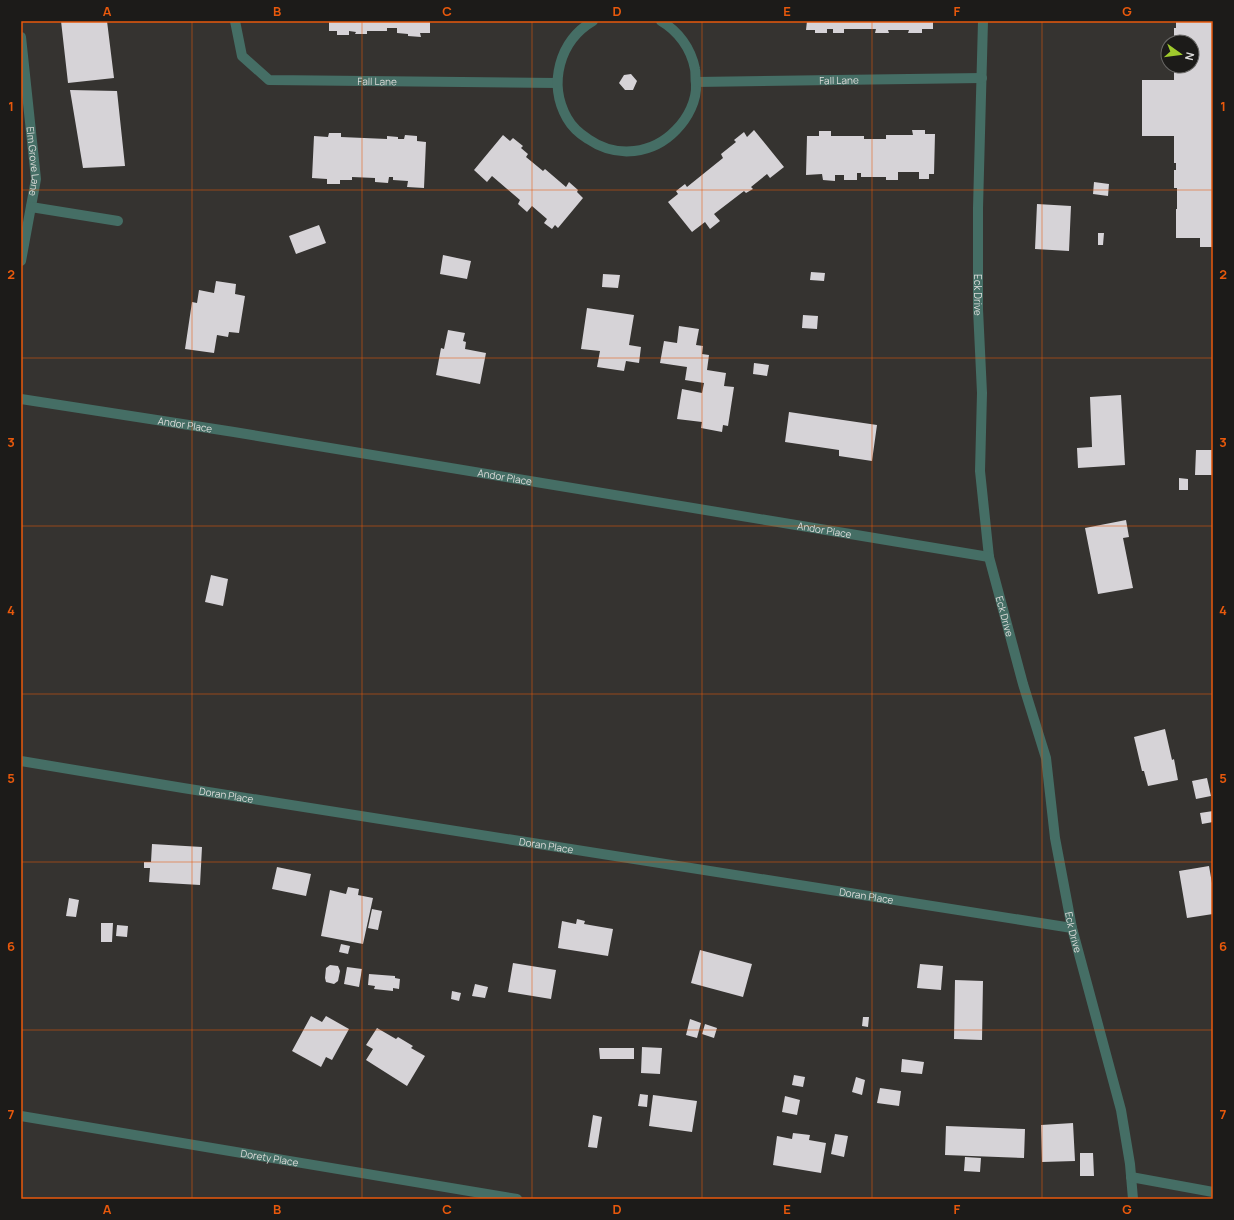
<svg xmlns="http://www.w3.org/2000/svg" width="1234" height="1220" viewBox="0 0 1234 1220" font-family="Manrope,sans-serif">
	<rect width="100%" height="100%" fill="#353330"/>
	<path fill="#d6d3d7" d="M61,21h46l7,57 -46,5z
		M329,21h101v12h-10l1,4 -13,-1v-2l-11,-1v-5h-10v3h-20v3h-12l1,-2 -7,-1v4h-12v-4h-8z
		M807,21h126v8h-11v4h-14l1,-3h-21l1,3h-14l1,-4h-32v4h-11v-4h-6v4h-12v-3h-9z
		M1176,21h37v226h-13v-9h-24v-29h1v-21h-3v-18h2v-7h-2v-27h-32v-56h32v-14h18v-24h-18v-14h2z
		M631,74l6,7 -4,9h-8l-6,-7 5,-8z
		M70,90l47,1 8,75 -42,2z
		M754,130l30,37 -14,11 -3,-4 -16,13 2,2 -7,4 -2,-2 -30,23 6,7 -10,8 -5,-7 -13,10 -24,-30 10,-8 -2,-3 9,-7 2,3 36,-29 -2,-4 15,-12 -2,-2 10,-8 3,5z
		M912,130h13v4h10l-1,40h-5v5h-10v-7h-21v8h-12v-3h-25v-4h-4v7h-13v-5h-9v6l-12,-1 -1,-6 -16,1 1,-39h12v-5h12v5h33v3h22v-4h27z
		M329,133h12v4l46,2v-3l11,1v2h6l1,-4 12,1v5l9,1 -2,46 -17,-1 1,-6 -15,-1v-3h-4l-1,6 -13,-1v-4l-23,-1v3h-12v4h-13v-5l-15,-1 2,-42 14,1z
		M503,135l7,6 3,-3 10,8 -2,2 7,6 -2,3 17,14 2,-2 21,18 3,-5 9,8 -1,2 6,6 -25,30 -3,-3 -3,4 -8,-6 3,-4 -15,-13 -5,6 -9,-8 2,-4 -28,-24 -5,6 -13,-12z
		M1094,182l15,2 -1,12 -15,-2z
		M1037,204l34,2 -2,45 -34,-2z
		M319,225l7,18 -30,11 -7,-18z
		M1098,233h6l-1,12h-5z
		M443,255l28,6 -4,18 -27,-5z
		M811,272l14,1 -1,8 -14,-1z
		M603,274l17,1 -2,13 -16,-1z
		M216,281l20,3 -1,10 10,2 -6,37 -10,-1 -1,5 -11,-2 -3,18 -29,-4 7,-47 5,1 2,-13 15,3z
		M587,308l47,7 -5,30 12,2 -2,16 -13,-2 -2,10 -27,-4 3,-16 -19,-2z
		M803,315l15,1 -1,13 -15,-1z
		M679,326l20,3 -3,16 7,1 -1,8 7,1 -2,15 19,3 -2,13 10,1 -6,39 -5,-1 -1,7 -21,-4 1,-6 -25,-3 5,-30 20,4 2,-10 -19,-3 2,-13 -27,-4 4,-22 13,2z
		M448,330l17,3 -2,8 3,1 -1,7 21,4 -6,31 -44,-9 5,-27 3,1z
		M754,363l15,2 -2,11 -14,-2z
		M1121,395l4,70 -47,3 -1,-20 15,-1 -2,-50z
		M789,412l88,13 -5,36 -33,-5v-6l-54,-8z
		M1196,450h17v25h-18z
		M1179,478l9,1v11h-9z
		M1126,520l3,17 -6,1 10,50 -35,6 -13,-66z
		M211,575l17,4 -5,27 -18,-4z
		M1165,729l7,31 2,-1 4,21 -30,6 -4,-15h-2l-8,-34z
		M1207,778l4,18 -15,3 -4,-18z
		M1213,811v11l-11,2 -2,-11z
		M152,844l50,3 -2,38 -51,-3 1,-14h-6v-6h7z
		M1209,866l4,23v25l-26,4 -8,-47z
		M277,867l34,7 -5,22 -34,-7z
		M348,887l11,2 -1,6 15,3 -10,46 -42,-8 9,-46 16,4z
		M69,898l10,2 -3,17 -10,-1z
		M372,909l10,2 -4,19 -10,-2z
		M577,919l8,2 -1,3 29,5 -5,27 -50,-8 4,-27 14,3z
		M101,923h12l-1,19h-11z
		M117,925l11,1 -1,11 -11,-1z
		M341,944l9,2 -2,8 -9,-2z
		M700,950l52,14 -9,33 -52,-14z
		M513,963l43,7 -5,29 -43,-7z
		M920,964l23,2 -2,24 -24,-2z
		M330,965l8,1 2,5 -2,10 -4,3 -8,-2 -1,-4 1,-10z
		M347,967l15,2 -3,18 -15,-3z
		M369,974l26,2v2l5,1 -1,10 -6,-1v3l-19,-2 1,-3 -7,-1z
		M955,980l28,1 -1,59 -28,-1z
		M475,984l13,3 -3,11 -13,-2z
		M452,991l9,2 -2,8 -8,-2z
		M311,1016l11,6 4,-6 23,13 -17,31 -6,-3 -5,10 -29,-16z
		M863,1017h6l-1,10 -6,-1z
		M690,1019l11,4 -4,15 -11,-3z
		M705,1024l12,4 -3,10 -12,-4z
		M377,1028l19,11 2,-2 15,9 -2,2 14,8 -18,30 -41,-26 7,-11 -7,-4z
		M642,1047l20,1 -2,26 -19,-1z
		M599,1048h35v11h-34z
		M902,1059l22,3 -2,12 -21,-2z
		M794,1075l11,2 -2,10 -11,-2z
		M856,1077l9,3 -3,15 -10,-3z
		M880,1088l21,3 -2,15 -22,-3z
		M640,1094l8,1 -1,12 -9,-1z
		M653,1095l44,6 -5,31 -43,-6z
		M785,1096l15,4 -3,15 -15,-3z
		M593,1115l9,2 -5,31 -9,-1z
		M1073,1123l2,38 -33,1 -1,-37z
		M946,1126l79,3 -1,29 -79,-3z
		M793,1133l17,2 -1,5 17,3 -5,30 -48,-8 4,-29 15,3z
		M835,1134l13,2 -4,21 -13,-3z
		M1080,1153h13l1,23h-14z
		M965,1157l16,1 -1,14 -16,-1z"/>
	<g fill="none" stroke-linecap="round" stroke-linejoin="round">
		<g stroke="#456e65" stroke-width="10">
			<path id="s1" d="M235,21l7,35 27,24 288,3"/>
			<path d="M593,21c-34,20 -45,63 -26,97 5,9 13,16 21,21 29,20 65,15 88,-9 12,-12 21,-30 20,-46 -1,-5 0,-11 -1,-15 -4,-21 -17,-38 -34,-48"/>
			<path id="s2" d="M983,21l-5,187v101l4,84 -2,78 9,86 34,127 23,74 9,80 17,90 49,182 9,54 3,35"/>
			<path id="s3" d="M21,37l15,142 -15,82"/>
			<path id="s4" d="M696,82l286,-4"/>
			<path d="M31,207l87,14"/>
			<path id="s5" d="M21,399l213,33 755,125"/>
			<path id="s6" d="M21,761l162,27 889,140"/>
			<path id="s7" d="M21,1116l496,83"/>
			<path d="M1131,1177l82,15"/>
		</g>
	</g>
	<path fill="none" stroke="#e8590c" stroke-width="1" stroke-opacity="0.55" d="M192,21v1178M362,21v1178M532,21v1178M702,21v1178M872,21v1178M1042,21v1178M21,190h1192M21,358h1192M21,526h1192M21,694h1192M21,862h1192M21,1030h1192"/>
	<g text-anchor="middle" stroke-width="4" stroke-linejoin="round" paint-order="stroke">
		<g font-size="10" fill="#dddcda" stroke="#1c1b19">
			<text dy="4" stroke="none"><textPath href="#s4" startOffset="143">Fall Lane</textPath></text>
			<text dy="4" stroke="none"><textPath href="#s1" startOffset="180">Fall Lane</textPath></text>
			<text dy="4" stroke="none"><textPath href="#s3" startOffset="125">Elm Grove Lane</textPath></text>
			<text dy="4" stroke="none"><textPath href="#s2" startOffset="274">Eck Drive</textPath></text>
			<text dy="4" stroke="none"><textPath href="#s5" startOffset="166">Andor Place</textPath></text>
			<text dy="4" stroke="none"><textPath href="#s5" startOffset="490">Andor Place</textPath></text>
			<text dy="4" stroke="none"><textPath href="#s5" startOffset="814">Andor Place</textPath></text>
			<text dy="4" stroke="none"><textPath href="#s2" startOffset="598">Eck Drive</textPath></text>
			<text dy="4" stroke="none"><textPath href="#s6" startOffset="208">Doran Place</textPath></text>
			<text dy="4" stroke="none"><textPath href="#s6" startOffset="532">Doran Place</textPath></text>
			<text dy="4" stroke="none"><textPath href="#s6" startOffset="856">Doran Place</textPath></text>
			<text dy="4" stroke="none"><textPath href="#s2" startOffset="922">Eck Drive</textPath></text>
			<text dy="4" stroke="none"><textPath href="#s7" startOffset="252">Dorety Place</textPath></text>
		</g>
	</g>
	<rect width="1234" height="1220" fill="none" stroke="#1c1b19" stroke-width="44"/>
	<g transform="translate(1180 54) rotate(104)"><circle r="19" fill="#1c1b19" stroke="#696866"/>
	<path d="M0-3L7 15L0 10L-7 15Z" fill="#9fca2d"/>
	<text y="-6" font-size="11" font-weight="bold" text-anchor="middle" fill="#dddcda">N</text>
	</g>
	<rect x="22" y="22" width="1190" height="1176" fill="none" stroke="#e8590c" stroke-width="1.5"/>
	<g font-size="13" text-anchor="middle" font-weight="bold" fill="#e8590c">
		<text x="107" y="16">A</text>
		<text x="277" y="16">B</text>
		<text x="447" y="16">C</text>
		<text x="617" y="16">D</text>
		<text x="787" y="16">E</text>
		<text x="957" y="16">F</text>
		<text x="1127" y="16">G</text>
		<text x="11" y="111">1</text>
		<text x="1223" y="111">1</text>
		<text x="11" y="279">2</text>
		<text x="1223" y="279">2</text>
		<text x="11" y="447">3</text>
		<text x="1223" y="447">3</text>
		<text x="11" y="615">4</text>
		<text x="1223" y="615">4</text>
		<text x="11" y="783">5</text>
		<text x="1223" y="783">5</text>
		<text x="11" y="951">6</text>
		<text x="1223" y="951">6</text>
		<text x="11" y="1119">7</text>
		<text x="1223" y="1119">7</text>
		<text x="107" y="1214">A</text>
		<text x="277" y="1214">B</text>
		<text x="447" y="1214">C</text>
		<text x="617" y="1214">D</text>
		<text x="787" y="1214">E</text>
		<text x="957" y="1214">F</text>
		<text x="1127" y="1214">G</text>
	</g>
</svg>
